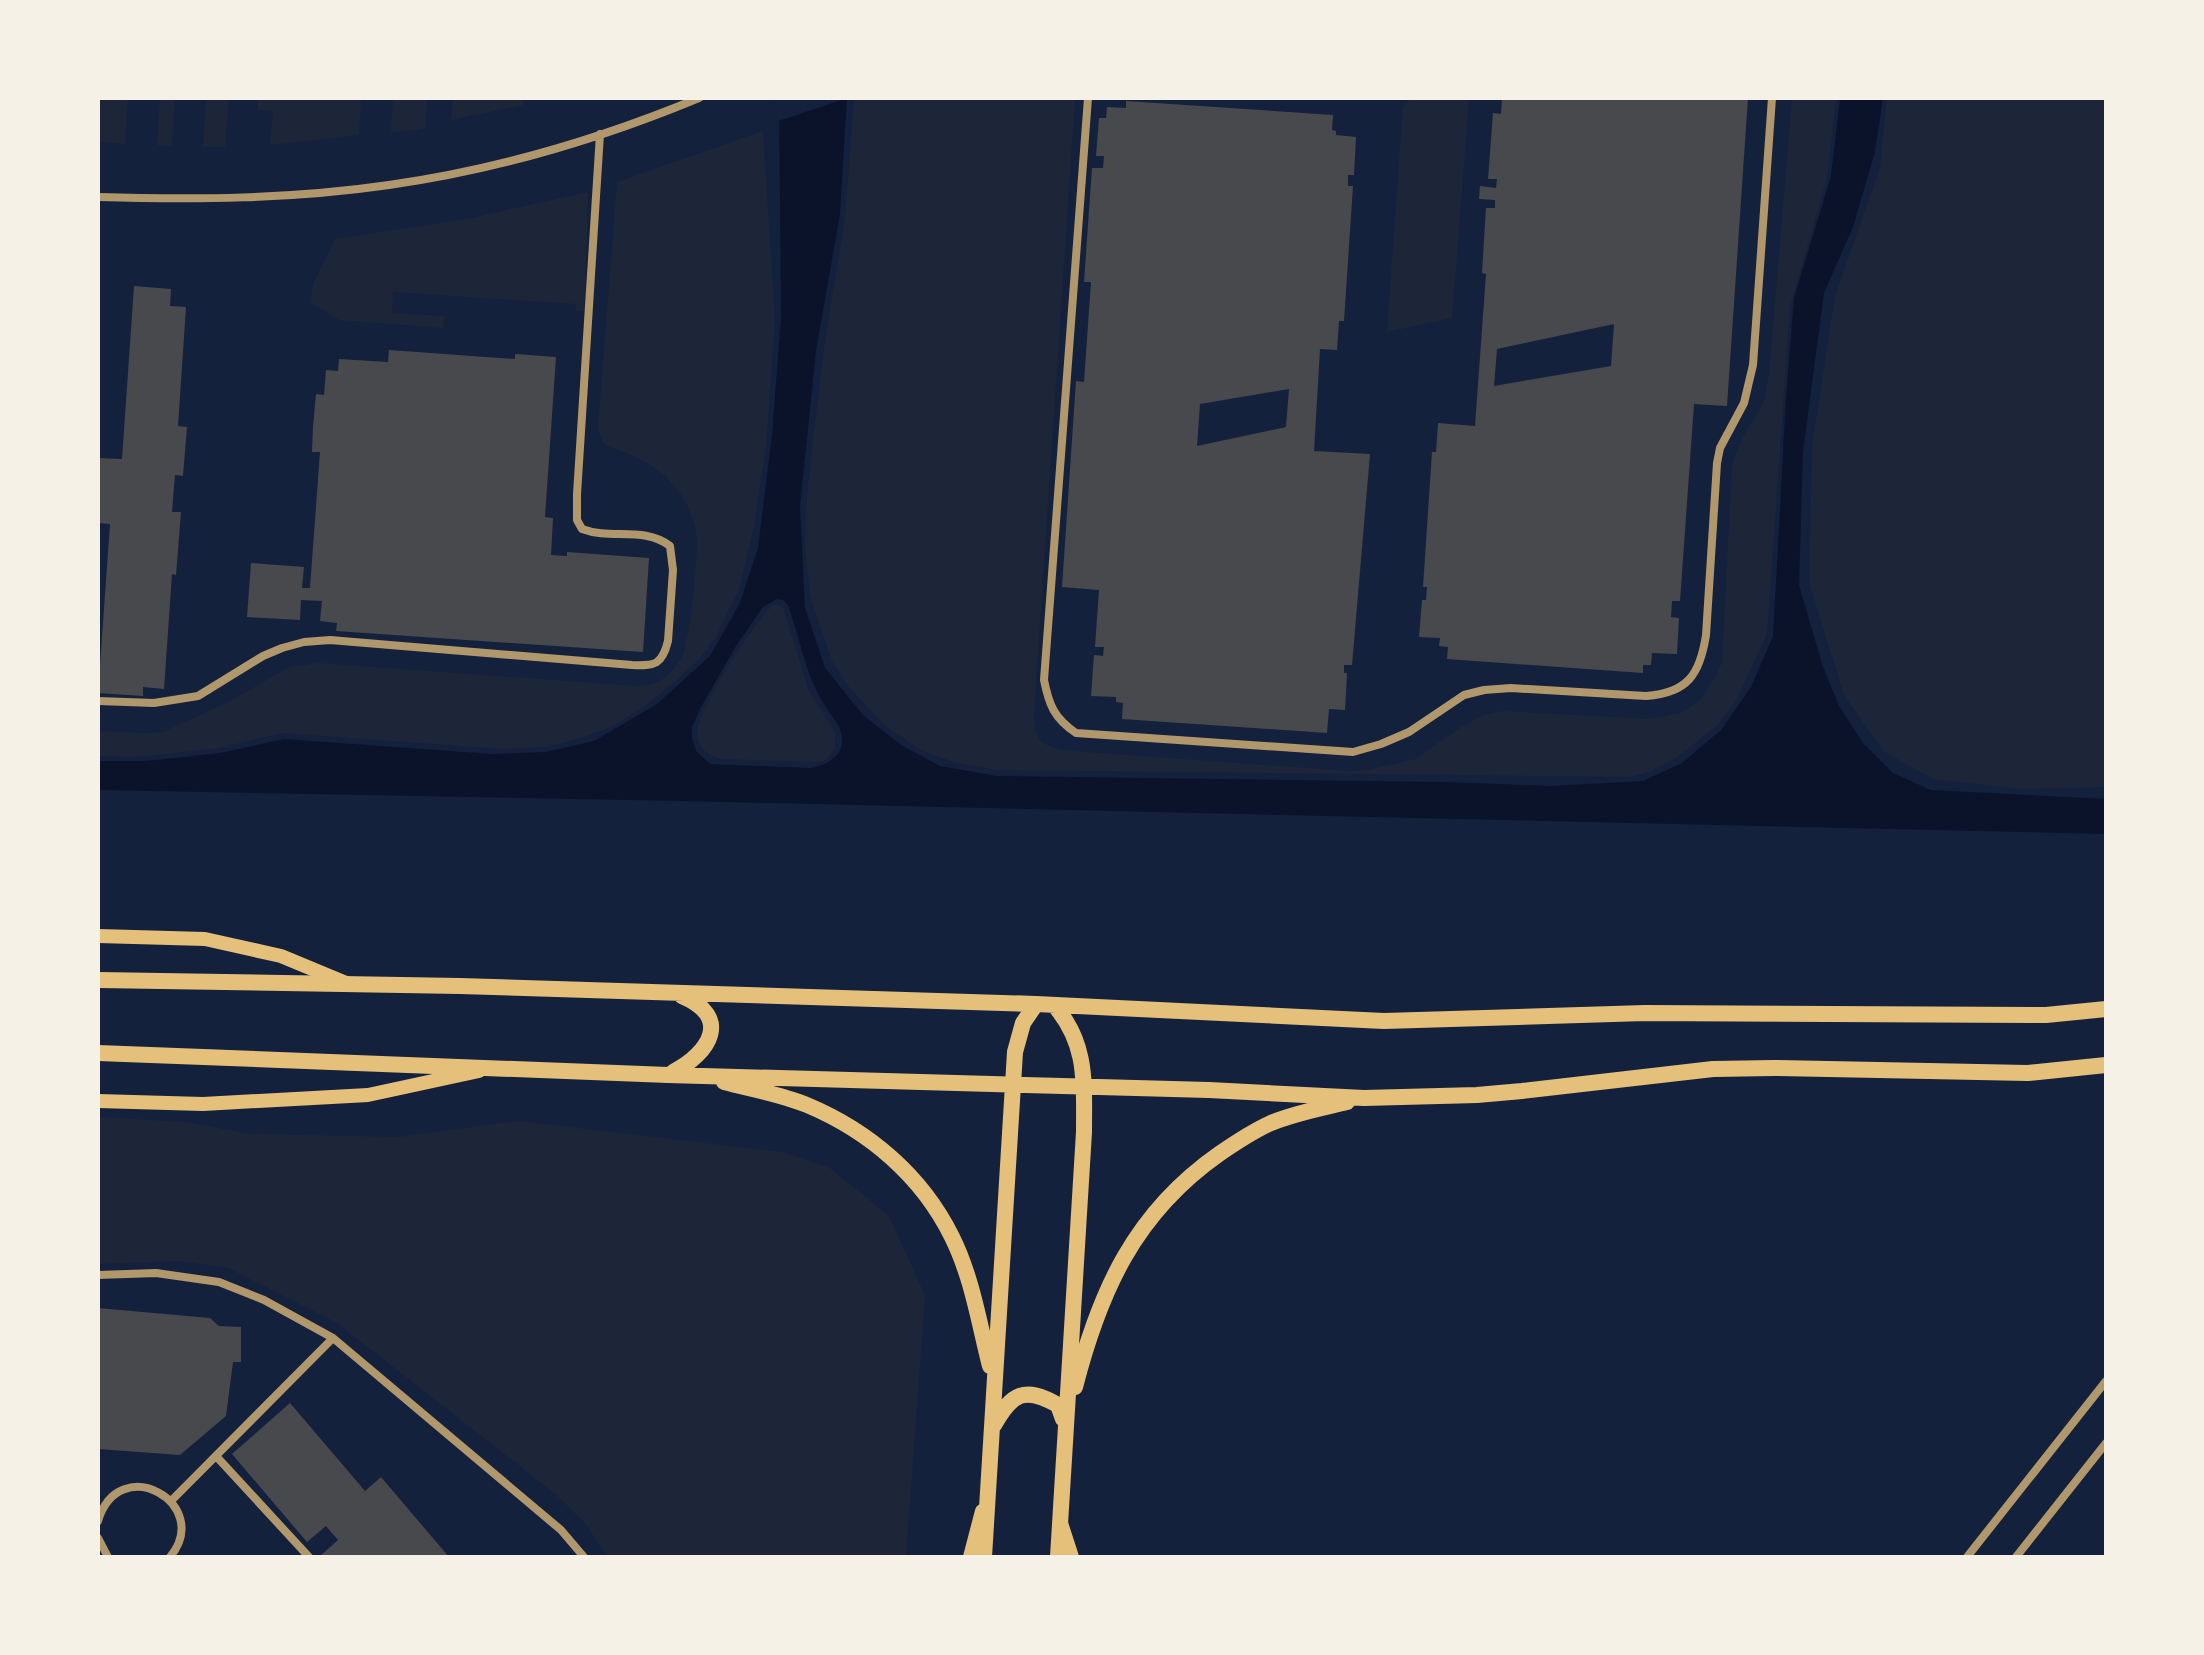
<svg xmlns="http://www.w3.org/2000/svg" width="2204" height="1655" viewBox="0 0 2204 1655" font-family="Bitter,serif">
	<rect width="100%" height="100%" fill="#14213d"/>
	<path fill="#1d2539" d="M98,98h30l-3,46 -27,-2z
		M160,98h15l-3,48 -15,-1z
		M206,98h23l-4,49h-22z
		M258,98h103l-2,37 -89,10 3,-34 -15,-1z
		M393,98h34l-2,30 -34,5z
		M453,98h71l-1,7 -72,15z
		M854,98h221l-41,616c-1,29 11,33 37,37l277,20 21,-1 46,-11 46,-32 23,-12 19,-4 145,8 33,-6 19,-13 14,-21 8,-16 10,-199 10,-25 22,-38 5,-28 23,-275h44l-8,76 -38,133 -23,327 -30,65 -19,26 -41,32 -25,14 -21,6 -635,-7 -42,-8 -31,-11 -36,-23 -38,-41 -17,-26 -22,-65 -5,-46 2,-56 17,-148 21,-128z
		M1412,98h57l-17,220 -65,14 16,-226z
		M1887,98h219v689l-83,2 -90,-10 -50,-28 -39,-56 -35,-112 3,-137 23,-150 45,-128z
		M763,131l12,188 -9,127 -12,81 -15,63 -12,24 -12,25 -16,20 -21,20 -30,25 -39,24 -31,11 -35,8 -41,2 -219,-16 -65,15 -51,6 -32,3 -37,-1v-25l45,2 20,-1 61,-28 66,-37 28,-4 318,23c24,-2 31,-7 45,-27 9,-14 16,-97 16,-116 0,-15 -7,-34 -15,-47 -18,-27 -45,-41 -75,-50l-5,-5 -4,-14 19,-245z
		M588,192l-3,119h-9v-7l-183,-12 -1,21 52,3 -1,12 -104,-8 -28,-17 2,-19 22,-45 132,-20z
		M773,605h5l5,3 26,83 26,41v16l-8,11 -7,3 -98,-3c-12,-2 -24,-11 -25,-24 -2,-22 58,-114 76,-130z
		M98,1117l88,5 65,12 148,3 119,-16 264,31 48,16 59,48 36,79 -19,262h-299l-21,-33 -32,-31 -217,-170 -109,-55 -48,-7 -82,3z"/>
	<path fill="#0b132b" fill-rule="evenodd" d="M779,98h68l-7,116 -24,137 -16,155 5,102 20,60 38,47 38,30 39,21 57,10 448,6 106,4 92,-5 39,-18 39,-33 30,-43 22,-51 13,-239 8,-99 37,-122 9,-78h43l-8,54 -22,75 -29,66 -21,159 -4,133 23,79 17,42 24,37 30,30 38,17 175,9v35l-1424,-33 -584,-11v-29h49l73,-8 64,-14 208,15 53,-2 49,-11 63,-37 53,-48 30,-53 18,-55 14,-113 9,-118zM777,599l6,1 5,5c12,33 17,69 36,99 5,10 17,21 18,32 2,21 -14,28 -31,32l-101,-4 -14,-13 -4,-12v-12l8,-18 36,-63 27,-39z"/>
	<path fill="#14213d" d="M776,98h71l-72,24z"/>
	<path fill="#48494c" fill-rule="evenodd" d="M1502,98h246l-21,308 -33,-2 -14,197h-8l-1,16 8,1 -2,36 -25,-1 -1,12h-8v8l-196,-14 1,-12 -9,-1 1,-8 -21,-1 3,-37h4l1,-13h-4l9,-135h4l2,-29 37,3 11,-152 -4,-1 4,-65h9v-8l-16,-1 1,-13 16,2 1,-9h-9l5,-66 8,1zM1614,324l-3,42 -117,20 3,-37z
		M1126,101l207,14 -1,15 4,1v4l20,2 -2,38h-6v11h5l-9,135h-5l-2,29 -17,-1 -6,102 56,3 -18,211h-8v8h3l-2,37 -16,-1 -2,24 -205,-14 1,-16 -7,-1v-5l-25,-1 3,-41 9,1 1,-9h-9l4,-57 -37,-3 14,-206 8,1 7,-100h-7l8,-114h11l1,-12h-8l3,-38h7l1,-11 19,1zM1289,389l-3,38 -89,19 3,-42z
		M134,286l37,3 -1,17 16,1 -8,119 9,1 -4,49 -8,-1 -3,37h9l-5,63 -4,-1 -8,115 -21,-2v9l-45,-3 12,-169 -12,-1v-65l24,1z
		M389,350l126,9v-5l41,3 -11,160 8,1 -2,37 16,1v-4l82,6 -6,94 -307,-21 1,-8 -17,-2 2,-20 -21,-1 -1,20 -53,-3 4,-54 53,4 -2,21h8l10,-136h-8l1,-25 3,-33 8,1 2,-25 12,1 1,-12 49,3z
		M98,1308l112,10 9,8 22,1v35h-8l-7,54 -46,39 -82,-6z
		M290,1403l75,88 16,-14 68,80h-130l19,-17 -12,-14 -19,16 -75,-88z"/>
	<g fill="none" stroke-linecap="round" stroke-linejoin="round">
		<path stroke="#b1986c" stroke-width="8" d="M1088,98l-44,582c5,25 10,38 32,53l277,19 28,-8 28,-12 55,-37 20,-5 27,-2 135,8c42,-3 54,-22 60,-61l11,-172 3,-15 24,-45 9,-38 19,-267
			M98,197c97,3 194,2 291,-12 106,-15 211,-46 310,-87
			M98,701l56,2 44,-7 65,-40 19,-8 22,-6 26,-2 302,25c23,1 30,0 36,-24l5,-71 -3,-24c-26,-20 -59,-6 -88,-17l-5,-9v-26l23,-360
			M98,1275l58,-2 63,9 45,18 69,38 228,192 23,27
			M216,1456l93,101
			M171,1501l162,-163
			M98,1521c21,-71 116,-17 72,36
			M98,1538l10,19
			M1967,1557l139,-176
			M2016,1557l90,-114"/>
		<path stroke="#e5c07b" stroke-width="14" d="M98,936l107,3 76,17 65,27
			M98,1101l105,3 165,-9 111,-24
			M1061,1523l11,34
			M970,1557l12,-46"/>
		<path stroke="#e5c07b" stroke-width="16" d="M98,980l362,6 576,18 348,17 261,-8 401,2 60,-6
			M1054,1005c34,39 30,78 30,127l-26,425
			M98,1053l570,22 541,15 155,8 113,-3 45,-4 191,-22 61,-1 254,5 78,-8
			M673,1072c37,-19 59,-55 9,-76
			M724,1082c27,7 57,12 83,23 62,26 115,71 145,132 20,40 27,86 38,129
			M1075,1387c25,-97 60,-174 144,-233 16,-11 34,-23 52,-31 24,-10 51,-15 76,-21
			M994,1425c18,-32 30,-39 64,-20l5,14
			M984,1557l31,-505 8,-29 13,-19"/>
	</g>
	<rect width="2204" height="1655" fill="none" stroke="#f6f1e7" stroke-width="200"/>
</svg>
